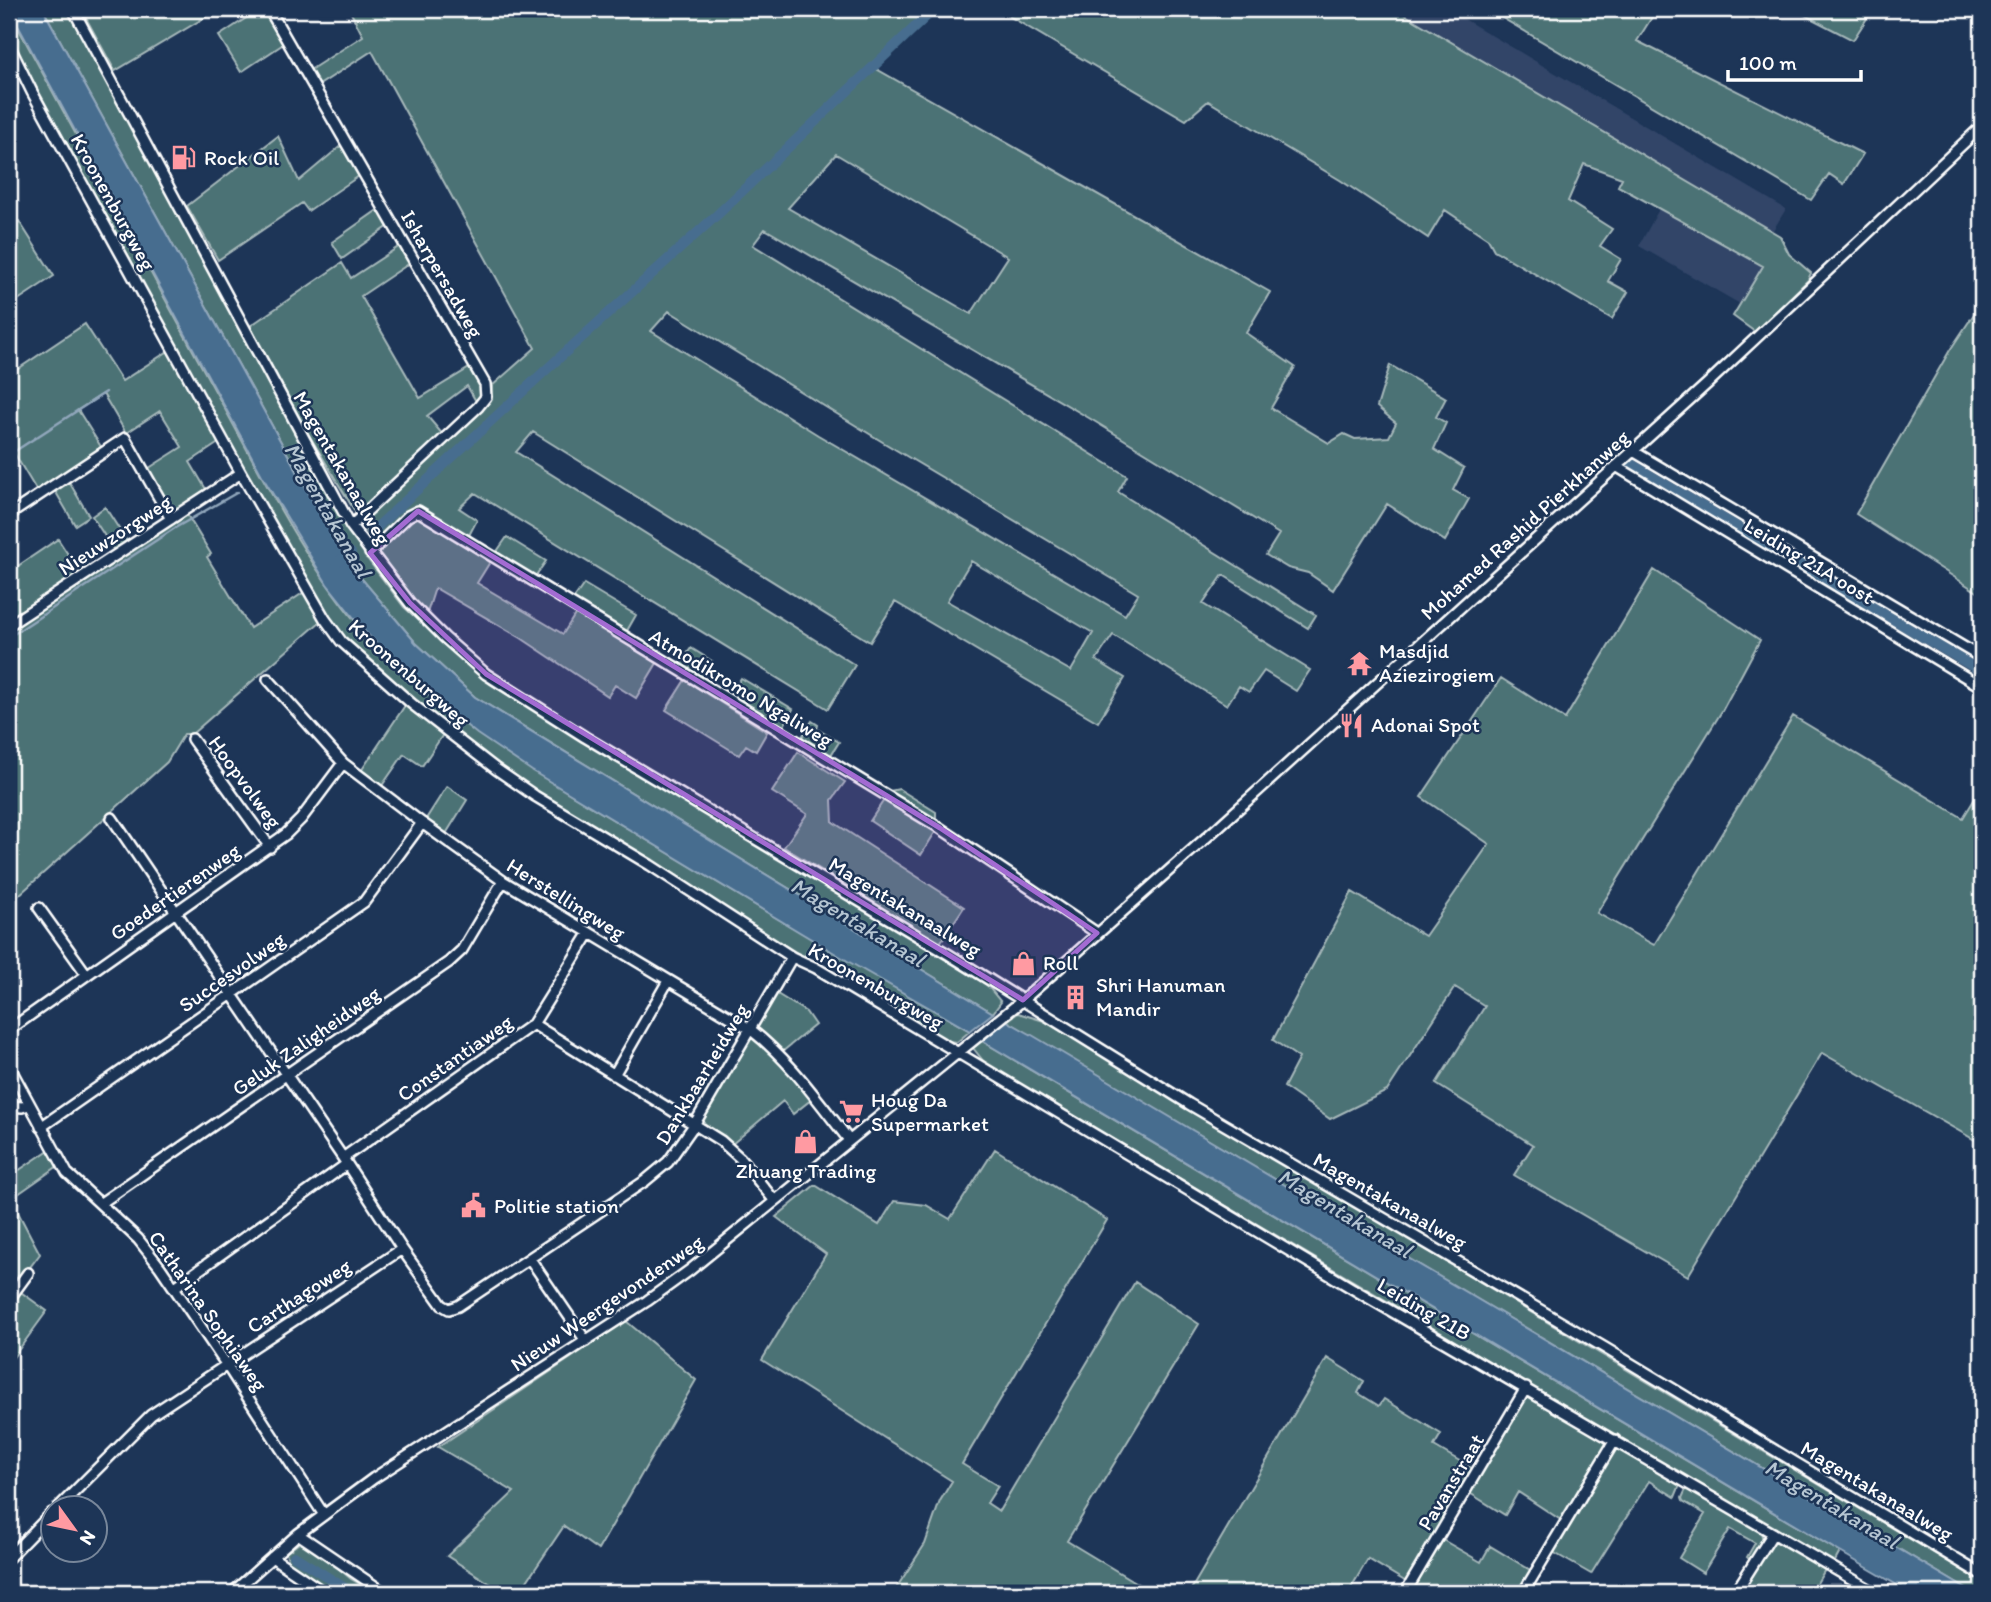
<svg xmlns="http://www.w3.org/2000/svg" width="1991" height="1602" viewBox="0 0 1991 1602" font-family="Itim,sans-serif">
	<rect width="100%" height="100%" fill="#1d3557"/>
	<filter id="ink" filterUnits="userSpaceOnUse"><feTurbulence type="fractalNoise" baseFrequency=".0143" numOctaves="2"/><feDisplacementMap in="SourceGraphic" scale="14" xChannelSelector="R" yChannelSelector="G"/><feConvolveMatrix kernelMatrix="1 2 1 2 8 2 1 2 1" color-interpolation-filters="sRGB"/></filter>
	<g filter="url(#ink)">
		<path fill="#304467" d="M1395,9h52l339,200 -14,23z
			M1659,209l104,58 -23,37 -101,-58z"/>
		<path fill="#4c7275" stroke="#a6b8ba" stroke-width="2" fill-rule="evenodd" d="M43,9h24l270,501 29,47 38,50 86,77 497,301 14,17 -8,11 -518,-316 -59,-54 -60,-71 -36,-59z
			M81,9h138l-104,62z
			M260,9h5l20,34 -44,29 -22,-36z
			M349,9h585l-61,58 397,225 -24,41 49,34 -24,41 58,35 15,-9 11,5 34,-2 7,-14 -19,-16 13,-42 56,33 -10,19 10,6 -12,26 30,19 -11,22 16,9 -24,42 -58,-37 -54,86 -25,-17 -20,-5 -22,-13 13,-21 -190,-116 -324,-189 -12,16 374,231 -9,16 198,123 -8,13 -85,-53 -20,29 107,66 -14,21 -32,-20 -15,21 -10,-6 -12,19 -114,-70 -17,25 29,18 -27,44 -203,-120 -25,40 -337,-210 -17,20 339,213 -27,44 -353,-216 -16,15 18,12 -11,21 -49,-31 -44,35 -4,-6 -6,-17 5,-7 118,-109 5,-10 1,-10 43,-38 -163,-297 -53,34 -9,-15 53,-34zM836,154l172,103 -37,57 -183,-106zM669,311l217,133 252,150 -13,21 -307,-180 -167,-104zM971,561l122,72 -22,38 -124,-70z
			M997,9h398l385,227 9,18 22,19 -3,7 -53,52 -22,-16 30,-50 -145,-80 4,-8 -38,-14 -16,37 44,28 -12,17 21,13 -13,22 20,11 -16,27 -118,-69 -6,-11 -43,-29 -17,28 -88,-58 -132,-79 -22,19z
			M1487,9h170l-20,32 226,113 -19,30 -15,-10 -18,26z
			M1793,9h80l-20,31z
			M9,11c71,130 140,260 211,389 43,78 87,167 146,234 81,91 188,150 291,212 104,63 208,125 313,185l-13,11 -10,-1 -104,-62 5,-9 -38,-23 -6,10 -288,-178 -107,-82 -60,-54 -18,-21 -132,-232 -190,-354z
			M278,136l21,45 44,-37 16,32 -51,35 -6,-8 -84,57 -31,-54z
			M379,209l10,17 -47,33 -10,-17z
			M19,221l35,55 -45,30v-79z
			M400,246l10,17 -49,33 59,102 51,-31c7,13 17,23 6,36l-10,-17 -40,30 17,20 -87,79 -49,-82 -58,-107 92,-63 9,15z
			M1982,302v293l-126,-81 94,-164z
			M85,324l37,57 48,-31 50,92 -30,20 17,29 -31,21h-4l-26,-42 36,-23 -22,-36 -34,22 -23,-39 -25,16 25,40 -65,43 -24,-40 -5,2v-80z
			M68,480l21,36 -14,9 -21,-36z
			M105,507l23,36 -13,9 -23,-36z
			M186,513l25,41 -4,3 43,71 56,-37 15,30 -129,113h-8l-17,28 -158,142v-275z
			M416,516l74,46 -13,21 86,51 13,-21 81,50 -21,35 -21,-13 -7,11 -87,-58 -86,-50 -8,25 -21,-22 -29,-37v-4l33,-32z
			M507,537l39,24 -14,20 -39,-24z
			M58,539l24,37 -73,47v-51z
			M1654,570l106,70 -38,71 -125,202 57,32 139,-229 170,102 19,-31v357l-160,-91 -134,223 -174,-101 19,-30 -97,-61 49,-78 -30,-19 -68,104 -57,28 -46,-32 15,-29 -26,-18 79,-148 73,44 64,-92 -68,-47 80,-119 64,41z
			M584,584l52,31 -12,21 -54,-32z
			M691,648l21,13 -14,21 -21,-14z
			M741,678l52,31 -13,24 -53,-33z
			M685,680l82,52 -11,19 -10,-6 -7,10 -73,-45z
			M406,704l38,29 -22,33 -18,-12 -23,33 -20,-16z
			M812,721l6,4 -1,4 22,13 -13,21 -29,-18z
			M798,752l47,30 -13,18 1,22 131,85 -24,36 -156,-96 23,-33 -35,-22z
			M447,786l20,14 -23,37 -20,-15z
			M899,789l37,23v19l-15,24 -51,-34 20,-30z
			M774,992l32,20 9,13 -33,27 -24,-21 -1,-5z
			M1018,1013l26,8 938,561v11h-9l-966,-572z
			M751,1038c22,3 47,44 61,61l-19,15 -10,-13 -52,44 -26,-21 -3,-6 44,-77z
			M982,1041l858,511 -7,13 -848,-502 -12,-15z
			M995,1149l112,71 -145,244 36,22 -11,17 12,8 136,-229 64,42 -132,217 86,52h-260l32,-49 15,-43 12,-20 -190,-121 64,-106 -50,-37 39,-32 64,40 15,-24 32,4 24,14z
			M49,1150l9,16 -47,33 29,55 -31,41v-118z
			M18,1290l29,21 -38,52v-61z
			M626,1321l70,59 -98,170 -34,-24 -45,67h-14l-58,-37 67,-64 -76,-45z
			M1327,1358l37,23 -6,12 21,13 5,-7 57,35 -7,12 41,24 -67,113 -40,-24 -20,34h-159z
			M1526,1395l79,45 2,5 -43,77 -46,-30 -13,23 -37,-23z
			M1617,1446l61,34 2,5 -5,12 -26,-16 -58,93 -40,-23 62,-102z
			M1687,1487l74,44 2,11 -12,19 -4,-4 8,-14 -25,-14 -27,44 -24,-15 26,-44 -22,-13 -1,-3z
			M1773,1538l53,30 -15,25h-72z
			M1441,1539l40,23 9,-16 42,25 -13,22h-42l-10,-6 -4,6h-39l-12,-7z
			M299,1543l13,3 39,33 24,14h-42l-43,-28 -4,-12z"/>
		<path fill="#476d8f" stroke="#91a7bc" stroke-width="2" d="M9,9h34l277,504 36,59 60,71 59,54 518,316 -23,18 -119,-68 -319,-192 -55,-37 -58,-47 -53,-54 -39,-49 -62,-103z
			M1007,1021l25,14 941,558h-62l-71,-41 -858,-511z"/>
		<g fill="none" stroke-linecap="round" stroke-linejoin="round">
			<path stroke="#91a7bc" stroke-width="2.5" d="M9,455l97,-63
				M9,637l166,-109 63,-36
				M294,1556l55,35"/>
			<path stroke="#476d8f" stroke-width="10" d="M1631,464l351,208
				M374,530l173,-161 170,-154 217,-206
				M336,563l15,-10
				M294,1556l59,37"/>
			<defs>
				<path id="minor" d="M73,9l278,517 59,77 35,35 41,36 99,63 363,217 241,150 416,244 377,227
					M269,9l216,375 1,13 -8,10 -127,119
					M9,45l23,47 209,381 84,146 16,22 71,63 84,65 39,27 115,69 142,92 24,11 544,325 516,300
					M1633,451l349,207
					M1616,466l366,221
					M9,515l116,-77 46,81
					M370,553l38,-37 10,-5 522,317 157,105
					M9,625l232,-152
					M268,679l75,84 79,60 81,58 247,148c40,31 68,72 99,111
					M192,739l78,108
					M112,818l231,340 59,91 40,56 7,4 9,-3 187,-125 23,-19 26,-37 98,-168
					M39,908l48,67
					M533,1024l188,117 19,17 34,42
					M9,1030l277,-196 15,-15 42,-56
					M9,1066l58,107 71,66 22,28 66,97 98,151
					M614,1075l54,-94
					M9,1106l13,1 7,-2
					M41,1127l323,-225 58,-79
					M343,1158l190,-134 56,-90
					M101,1203l348,-241 13,-12 41,-69
					M530,1259l56,82
					M175,1287l172,-123
					M9,1299l19,-26
					M58,1508l93,-93 251,-166
					M298,1534l87,59
					M9,1557l43,-44
					M272,1557l53,36
					M232,1593l66,-59 76,-56 273,-177 43,-31 333,-270 194,-172 490,-444 275,-258
					M1405,1593l121,-205
					M1523,1593l92,-153
					M1735,1593l38,-60"/>
			</defs>
			<use href="#minor" stroke="#fff" stroke-width="14"/>
			<use href="#minor" stroke="#1d3557" stroke-width="9"/>
		</g>
	</g>
	<path fill="#a36bd2" fill-opacity="0.2" stroke="#a36bd2" stroke-width="5" stroke-linejoin="round" d="M418,511l522,317 157,105 -74,67 -537,-326 -76,-71 -40,-50z"/>
	<defs>
		<symbol id="fuel-bare" viewBox="-9 -9 18 18"><path d="M-5.5-6h7V0h2V4h1.3V-2.5L3-4.5l.8-.8L6-3V5H2.5V1h-1V6h-7ZM-4.2-4.7v3.2H.2V-4.7Z" fill="#ff9aa2" stroke="#1d3557" stroke-width="2.5" paint-order="stroke"/></symbol>
		<symbol id="temple-bare" viewBox="-9 -9 18 18"><path d="M0-6L5-2H3V0L6.5 2.5H4V6H1.5V3h-3V6H-4V2.5H-6.5L-3 0V-2H-5Z" fill="#ff9aa2" stroke="#1d3557" stroke-width="2.5" paint-order="stroke"/></symbol>
		<symbol id="restaurant-bare" viewBox="-9 -9 18 18"><path d="M-5-6h1v4h1v-4h1v4h1v-4h1v5L-1.5 .5V6h-2V.5L-5-1ZM5-6V6H3V1.5H1.5Q1.5-4 5-6Z" fill="#ff9aa2" stroke="#1d3557" stroke-width="2.5" paint-order="stroke"/></symbol>
		<symbol id="shop-bare" viewBox="-9 -9 18 18"><path d="M-5-2.5h2.3a2.7 3.5 0 0 1 5.4 0H5L5.5 6h-11ZM-1.5-2.5h3a1.5 2.3 0 0 0-3 0Z" fill="#ff9aa2" stroke="#1d3557" stroke-width="2.5" paint-order="stroke"/></symbol>
		<symbol id="building-bare" viewBox="-9 -9 18 18"><path d="M-4-6H4V6H1V3H-1V6H-4ZM-2.5-4.3h1.7v1.8h-1.7ZM.8-4.3h1.7v1.8H.8ZM-2.5-1h1.7V.8h-1.7ZM.8-1h1.7V.8H.8Z" fill="#ff9aa2" stroke="#1d3557" stroke-width="2.5" paint-order="stroke"/></symbol>
		<symbol id="supermarket-bare" viewBox="-9 -9 18 18"><path d="M-6-5.5h2.5l.6 2H6L4.5 2H-2.5L-4.4-4H-6ZM-1.5 3.2a1.3 1.3 0 1 0 .1 0ZM3 3.2a1.3 1.3 0 1 0 .1 0Z" fill="#ff9aa2" stroke="#1d3557" stroke-width="2.5" paint-order="stroke"/></symbol>
		<symbol id="civic-bare" viewBox="-9 -9 18 18"><path d="M-.6-6.5H3V-4.5H.6V-3L4-1V1h2V6H-6V1h2V-1L-.6-3ZM-1.2 2.5V6h2.4V2.5Z" fill="#ff9aa2" stroke="#1d3557" stroke-width="2.5" paint-order="stroke"/></symbol>
	</defs>
	<g fill-rule="evenodd">
		<use href="#fuel-bare" x="166" y="140" width="35" height="35"/>
		<use href="#temple-bare" x="1342" y="646" width="35" height="35"/>
		<use href="#restaurant-bare" x="1334" y="708" width="35" height="35"/>
		<use href="#shop-bare" x="1006" y="946" width="35" height="35"/>
		<use href="#building-bare" x="1058" y="980" width="35" height="35"/>
		<use href="#supermarket-bare" x="834" y="1094" width="35" height="35"/>
		<use href="#shop-bare" x="788" y="1124" width="35" height="35"/>
		<use href="#civic-bare" x="456" y="1188" width="35" height="35"/>
	</g>
	<g text-anchor="middle" stroke-width="5" stroke-linejoin="round" paint-order="stroke">
		<g font-size="21" fill="#fff" stroke="#1d3557" text-anchor="start">
			<text x="204" y="165">Rock Oil</text>
			<text x="1379" y="658">Masdjid<tspan x="1379" dy="24">Aziezirogiem</tspan></text>
			<text x="1371" y="732">Adonai Spot</text>
			<text x="1043" y="970">Roll</text>
			<text x="1096" y="992">Shri Hanuman<tspan x="1096" dy="24">Mandir</tspan></text>
			<text x="871" y="1107">Houg Da<tspan x="871" dy="24">Supermarket</tspan></text>
			<text x="806" y="1178" text-anchor="middle">Zhuang Trading</text>
			<text x="494" y="1213">Politie station</text>
		</g>
		<g font-size="21" fill="#fff" stroke="#1d3557">
			<text transform="translate(113 202) rotate(61)" y="7">Kroonenburgweg</text>
			<text transform="translate(442 274) rotate(60)" y="7">Isharpersadweg</text>
			<text transform="translate(342 468) rotate(60)" y="7">Magentakanaalweg</text>
			<text transform="translate(1525 525) rotate(-42)" y="7">Mohamed Rashid Pierkhanweg</text>
			<text transform="translate(115 535) rotate(-33)" y="7">Nieuwzorgweg</text>
			<text transform="translate(1809 561) rotate(31)" y="7">Leiding 21A oost</text>
			<text transform="translate(409 673) rotate(41)" y="7">Kroonenburgweg</text>
			<text transform="translate(741 688) rotate(31)" y="7">Atmodikromo Ngaliweg</text>
			<text transform="translate(245 782) rotate(54)" y="7">Hoopvolweg</text>
			<text transform="translate(175 892) rotate(-35)" y="7">Goedertierenweg</text>
			<text transform="translate(566 899) rotate(32)" y="7">Herstellingweg</text>
			<text transform="translate(905 907) rotate(31)" y="7">Magentakanaalweg</text>
			<text transform="translate(232 972) rotate(-35)" y="7">Succesvolweg</text>
			<text transform="translate(876 986) rotate(30)" y="7">Kroonenburgweg</text>
			<text transform="translate(306 1041) rotate(-35)" y="7">Geluk Zaligheidweg</text>
			<text transform="translate(455 1058) rotate(-35)" y="7">Constantiaweg</text>
			<text transform="translate(702 1074) rotate(-59)" y="7">Dankbaarheidweg</text>
			<text transform="translate(1390 1201) rotate(30)" y="7">Magentakanaalweg</text>
			<text transform="translate(299 1296) rotate(-33)" y="7">Carthagoweg</text>
			<text transform="translate(607 1303) rotate(-34)" y="7">Nieuw Weergevondenweg</text>
			<text transform="translate(1424 1309) rotate(30)" y="7">Leiding 21B</text>
			<text transform="translate(208 1311) rotate(55)" y="7">Catharina Sophiaweg</text>
			<text transform="translate(1451 1482) rotate(-59)" y="7">Pavanstraat</text>
			<text transform="translate(1877 1491) rotate(31)" y="7">Magentakanaalweg</text>
		</g>
		<g font-size="23" font-style="italic" fill="#b5c5d2" stroke="#1d3557">
			<text transform="translate(328 510) rotate(60)" y="8">Magentakanaal</text>
			<text transform="translate(858 922) rotate(31)" y="8">Magentakanaal</text>
			<text transform="translate(1345 1213) rotate(31)" y="8">Magentakanaal</text>
			<text transform="translate(1832 1504) rotate(31)" y="8">Magentakanaal</text>
		</g>
	</g>
	<rect width="1991" height="1602" fill="none" stroke="#1d3557" stroke-width="35"/>
	<rect x="18" y="18" width="1956" height="1567" fill="none" stroke="#fff" stroke-width="2.5" filter="url(#ink)"/>
	<g transform="translate(74 1529) rotate(123)"><circle r="33" fill="#1d3557" stroke="#77869a" stroke-width="2"/>
	<path d="M0-5L12 26L0 18L-12 26Z" fill="#ff9aa2"/>
	<text y="-10" font-size="19" font-weight="bold" text-anchor="middle" fill="#ffffff">N</text>
	</g>
	<path d="M1728 70v10h133v-10" fill="none" stroke="#ffffff" stroke-width="3.5"/>
	<text x="1739" y="70" font-size="21" fill="#ffffff" stroke="#1d3557" stroke-width="5" paint-order="stroke">100 m</text>
</svg>
